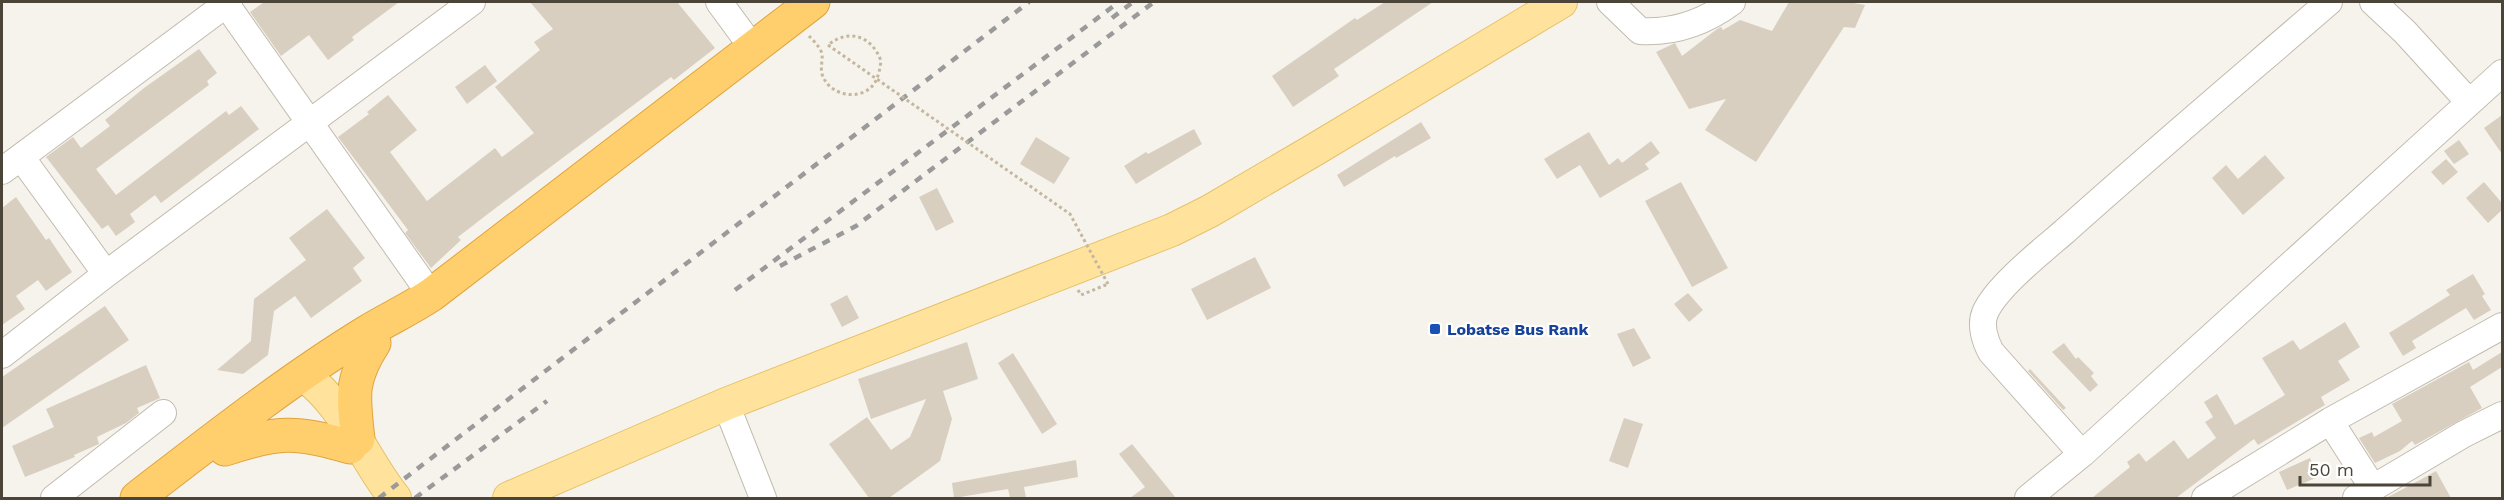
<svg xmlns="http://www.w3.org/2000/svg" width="2504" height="500" viewBox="0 0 2504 500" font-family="'Work Sans',sans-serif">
	<rect width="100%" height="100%" fill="#f6f3ec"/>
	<path fill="#d8cfc1" d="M264,2h135l-47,35 2,3 -26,20 -19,-25 -28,21 -31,-44z
		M530,2h147l38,46 -41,32 -3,-3 -178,133 -35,27 3,3 -30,28 -26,-35 3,-3 -70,-93 31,-23 -2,-2 21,-17 29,35 -27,22 37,49 68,-53 7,9 32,-24 -39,-46 45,-37 -6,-8 19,-13z
		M1385,2h48l-99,67 5,7 -46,31 -21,-31 83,-58 2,2z
		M1789,2h59l17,3 -10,23 -11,-1 -88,135 -51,-32 21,-31 -37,10 -33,-57 19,-9 7,13 35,-27 4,-2 2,3 17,-10 32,11z
		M199,49l18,24 -10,8 2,4 -113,84 20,26 110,-84 3,4 12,-9 18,23 -98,74 -6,-8 -25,19 5,8 -19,14 -8,-11 -6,4 -56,-72 27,-20 8,11 29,-22 -5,-6 39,-32z
		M485,65l12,16 -30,23 -12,-17z
		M2502,115v39l-18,-26z
		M1421,122l10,16 -35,20 -1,-2 -51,31 -7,-12z
		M1194,129l8,15 -66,40 -12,-18 22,-14 2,2z
		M1589,132l20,33 9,-7 4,5 29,-22 9,12 -15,11 4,5 -49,29 -20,-33 -23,14 -13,-20z
		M1036,137l34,21 -16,26 -34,-20z
		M2459,140l10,14 -15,10 -10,-13z
		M2265,155l20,23 -42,37 -31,-37 14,-13 12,14z
		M2446,159l12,13 -15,13 -12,-13z
		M1681,182l47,86 -36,19 -47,-86z
		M2484,182l18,21v7l-14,13 -22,-25z
		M937,188l17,34 -18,9 -17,-34z
		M16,197l30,43 3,-2 23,34 -26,19 -8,-11 -22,16 9,13 -23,16v-117z
		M327,209l38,49 -12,10 9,13 -51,37 -16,-22 -21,15 -6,44 -25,19 -26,-4 34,-29 3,-42 52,-39 -17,-22z
		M1255,257l16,31 -64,32 -16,-31z
		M2473,274l12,20 -3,2 9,14 -17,10 -8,-12 -54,33 4,7 -13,8 -14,-23 61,-38 -4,-5z
		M1688,293l15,17 -14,12 -15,-18z
		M847,295l12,23 -17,9 -12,-23z
		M105,306l24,34 -127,88v-51z
		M2345,322l15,25 -22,14 12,19 -29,17 4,8 -67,40 -4,-6 -78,59h-84l38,-31 -3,-5 12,-9 7,9 28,-22 14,19 28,-21 -11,-16 8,-5 -9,-15 13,-8 18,31 50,-30 -23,-37 31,-18 7,10z
		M1634,328l17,30 -18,9 -16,-33z
		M967,342l11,37 -35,12 9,28 -12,42 -51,37h-20l-40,-54 38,-27 24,33 19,-13 16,-38 -55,20 -13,-40z
		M2064,343l12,16 2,-2 16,16 -3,3 7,9 -8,7 -38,-40z
		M2502,352v15l-32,20 12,21 -67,37 -3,-4 -12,10 -25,12 -16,-25 13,-6 2,5 28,-16 -10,-17 77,-42 4,8z
		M1013,353l44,71 -15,10 -44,-71z
		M146,365l14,33 -23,10 2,5 -13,10 -29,14 2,7 -25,11 1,2 -50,20 -13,-31 42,-19 -8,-18z
		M2030,369l36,39 -3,2 -35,-39z
		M1624,418l19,6 -15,44 -19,-7z
		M1132,444l44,54h-46l15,-11 -26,-33z
		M2310,458l8,19 -31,13 -8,-18z
		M1076,460l2,17 -54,10 2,11h-16l-2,-9 -54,9 -2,-15z
		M2436,471l15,27h-65l34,-18z"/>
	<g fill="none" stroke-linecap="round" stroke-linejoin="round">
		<defs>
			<path id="minor" d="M719,2l33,45
				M1610,2l30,29c34,2 65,-9 92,-29
				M2373,2l32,30 64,70
				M226,4l205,291
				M21,157l85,117
				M2,171l227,-169
				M2,355l104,-81 366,-272
				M726,404l37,94
				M2330,421l43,67
				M2082,454l-91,-102c-6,-11 -11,-27 -6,-39 10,-25 58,-63 79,-81 87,-78 177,-154 265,-230
				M54,498l109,-85
				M2028,498l54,-44 420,-381
				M2205,498l125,-77 172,-95
				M2356,498l108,-64 38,-19"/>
			<path id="major" d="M303,375c43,30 60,84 92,123
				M509,498l217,-94 446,-174 38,-19 104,-61 247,-148"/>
			<path id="highway" d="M358,439c-5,-43 -8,-59 16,-96
				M225,449c54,-18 71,-18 125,-2
				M137,498c74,-57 150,-117 230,-166 21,-13 43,-23 64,-37l382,-293"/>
		</defs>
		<use href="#minor" stroke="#c2bbae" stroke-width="28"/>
		<use href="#major" stroke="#e6c16a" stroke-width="34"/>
		<use href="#highway" stroke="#e0a43c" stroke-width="35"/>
		<path stroke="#c4b79f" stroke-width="3" stroke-dasharray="3 3" stroke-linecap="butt" d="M809,36c4,4 9,9 12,15 3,6 -1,15 1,23 5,17 26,25 42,18 13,-6 15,-18 17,-31 -9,-25 -32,-33 -53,-16
			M1078,290l3,5 27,-11"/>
		<use href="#minor" stroke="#fff" stroke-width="26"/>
		<use href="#major" stroke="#ffe39c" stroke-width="32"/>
		<use href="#highway" stroke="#ffcf6e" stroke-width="33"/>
		<path stroke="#9a9a9a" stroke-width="4.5" stroke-dasharray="8 8" stroke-linecap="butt" d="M1112,18l21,-16
			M780,266l76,-40 298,-224
			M735,290l384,-288
			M379,498l650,-496
			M415,498l132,-97"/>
		<path stroke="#c4b79f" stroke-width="3" stroke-dasharray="3 3" stroke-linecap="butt" d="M828,45l242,169 38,70"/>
	</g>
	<rect fill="#1a4fb4" stroke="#fff" stroke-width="2" x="1429" y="323" width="12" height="12" rx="3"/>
	<g text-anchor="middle" stroke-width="4.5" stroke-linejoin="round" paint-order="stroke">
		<g font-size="16" font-weight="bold" fill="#164399" stroke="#fff" text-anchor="start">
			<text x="1447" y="335">Lobatse Bus Rank</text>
		</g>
	</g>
	<rect width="2504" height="500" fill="none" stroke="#4b4439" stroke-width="6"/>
	<path d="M2300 476v9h130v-9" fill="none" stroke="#4b4439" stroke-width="3"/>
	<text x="2309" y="476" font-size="18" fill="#4b4439" stroke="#ffffff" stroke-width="4.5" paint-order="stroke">50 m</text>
</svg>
